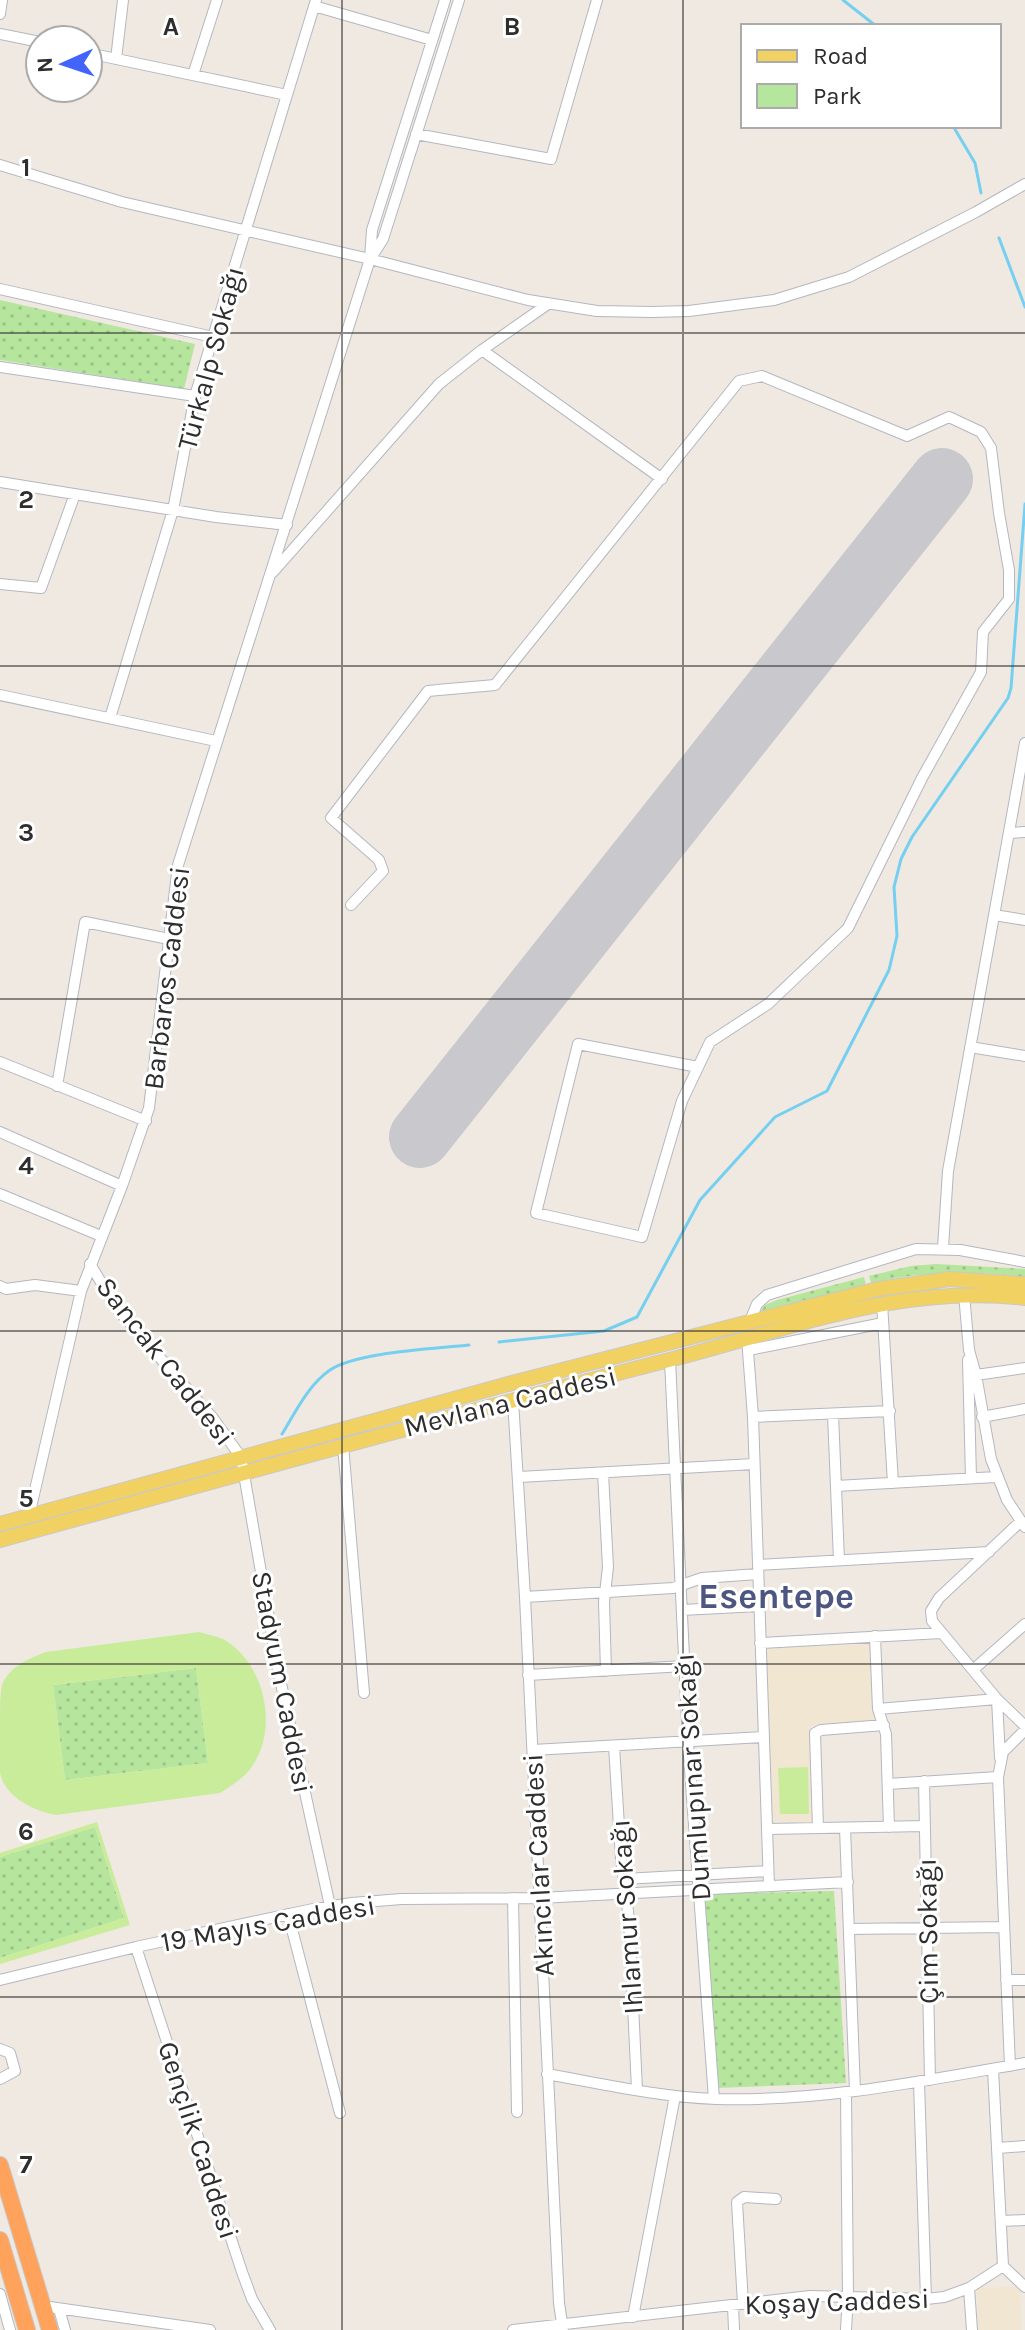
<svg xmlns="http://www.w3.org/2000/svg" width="1025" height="2330" viewBox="0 0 1025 2330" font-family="Karla,sans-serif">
	<defs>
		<pattern id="green-dots" width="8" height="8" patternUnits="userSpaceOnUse" patternTransform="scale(2)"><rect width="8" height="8" fill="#b6e59e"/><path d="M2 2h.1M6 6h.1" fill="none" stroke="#9dc588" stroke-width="1.8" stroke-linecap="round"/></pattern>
	</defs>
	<rect width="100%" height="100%" fill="#efe9e1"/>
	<path fill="#f0e6d1" d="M867,1643l5,4 2,75 -64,4 3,96h-41l-5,-173z
		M1020,2287l1,43h-43l-1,-42z"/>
	<path fill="url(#green-dots)" d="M0,300l195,44 -11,45 -184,-29z
		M936,1264l89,5v8c-53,-6 -101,-6 -154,6l-2,-7 42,-10z
		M864,1277l2,8 -106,27 5,-7 12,-5z
		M196,1668l12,95 -143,17 -12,-95z
		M95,1827l29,91 -124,40v-101z
		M834,1891l12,192 -130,5 -12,-194z"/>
	<path fill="#c9ec9a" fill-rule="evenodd" d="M199,1632c7,2 17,4 24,7 41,23 56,87 30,126 -8,13 -21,20 -33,28l-164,22c-22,-4 -52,-18 -56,-43 0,-16 0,-35 0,-50 0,-11 0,-28 2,-37 8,-19 26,-26 44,-33zM196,1668l12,95 -143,17 -12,-95z
		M808,1767l1,47h-29l-2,-46z
		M97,1822l33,103 -130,39v-6l124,-40 -29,-91 -95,30v-4z"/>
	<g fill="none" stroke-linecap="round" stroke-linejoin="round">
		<path stroke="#75cff0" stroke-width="3" d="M843,0l33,26
			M953,126l22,37 6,30
			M999,238l26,69
			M499,1342l105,-11 33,-14 63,-117 75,-83 52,-26 62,-121 8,-34 -3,-49 7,-28 11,-22 96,-139 3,-10 14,-184
			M282,1434c13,-21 26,-49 48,-64 27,-18 104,-21 139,-25"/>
		<path stroke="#c9c8cc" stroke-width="62" d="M420,1137l522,-658"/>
		<defs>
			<path id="minor" d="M314,6l118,34
				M0,14l2,-14
				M0,34l40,8
				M88,53l199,42
				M116,59l7,-59
				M193,75l24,-75
				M416,134l135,25 46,-159
				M0,165l122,37 248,57 158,41 69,11 55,1 37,-1 85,-11 75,-23 127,-65 49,-28
				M371,258l12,-19 76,-239
				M0,289l213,48
				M482,350l180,129
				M0,367l195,29
				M0,482l216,35 71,8
				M273,572l166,-188 43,-34 66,-46
				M0,584l41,4 34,-94
				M495,685l244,-304 23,-5 145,60 42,-19 32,15 10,16 8,65 10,57v29l-26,33 -2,40 -59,106 -74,150 -80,76 -58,38 -28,59 -40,136 -106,-24 42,-169 120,23
				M0,695l216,46
				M110,718l63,-208 22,-114 121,-396
				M1010,833l15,-1
				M351,905l32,-34 -4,-11 -48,-42 97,-127 67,-6 -58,5
				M994,915l31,5
				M970,1047l55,9
				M0,1062l146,59
				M57,1086l28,-164 84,17
				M0,1132l122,54
				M0,1194l101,42
				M943,1248l5,-77 77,-428
				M90,1264l28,46 94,107 29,40 37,213 52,236
				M0,1286l6,3 29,-4 46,6
				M964,1294l5,56 7,25 15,84 16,41 18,27
				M882,1303l11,180
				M750,1321l7,-17 10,-9 149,-46 44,1 65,12
				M747,1338l6,79 16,469
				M749,1350l134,-27
				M670,1360l18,382 26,357
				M968,1360l3,118
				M976,1375l49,-7
				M513,1400l12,197 34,706 4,27
				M833,1414l6,146
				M753,1417l137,-6
				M982,1417l43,-8
				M343,1445l21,248
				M603,1473l5,94 -4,35 2,69
				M519,1477l235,-13
				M836,1486l160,-9
				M29,1516l52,-225 41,-105 27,-78 29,-243 192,-606 2,-29 73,-230
				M1020,1522l-81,76 -8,13 1,10 65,78 28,27
				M758,1565l231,-13
				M525,1597l148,-9 29,-10 56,-4
				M682,1610l77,-4
				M875,1636l3,73 8,25 3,93
				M760,1643l181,-10
				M974,1669l51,-45
				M528,1675l156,-9
				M878,1709l119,-10 3,59
				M614,1746l7,112 8,61 8,171
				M533,1750l230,-13
				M924,1781l6,299
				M888,1784l110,-7
				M818,1828l-3,-95 6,-3 63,-5
				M845,1828l10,263
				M768,1829l157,-3
				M624,1879l144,-8
				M513,1898l4,214
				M288,1914l52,199
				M849,1929l155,-2
				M136,1947l106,325 10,27 18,31
				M0,1980l136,-33 177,-38 39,-6 49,-4 139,-1 308,-16
				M1006,1980h19
				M0,2049l10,4 5,18 -15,8
				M1010,2066l-12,-289 5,-25 22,-22
				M993,2069l10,197 22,21
				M547,2074c56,10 112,23 169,25 104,3 207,-18 309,-36
				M919,2082l7,217
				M846,2092l2,203 -2,35
				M998,2148l27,-2
				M1002,2221l23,-1
				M0,2294l10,36
				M743,2304l-6,-102 7,-5 32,2
				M733,2305l1,25
				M43,2306l167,24
				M59,2309l6,21
				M633,2317l42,-221
				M513,2330l297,-34 116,3 18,-2 25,-9
				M972,2330l-3,-42 34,-22"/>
			<path id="major" d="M0,1524l512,-141 366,-94 72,-10 75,5
				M0,1540c221,-61 442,-122 665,-179 121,-30 232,-78 360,-63"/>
			<path id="highway" d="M0,2165l50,165
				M0,2240l27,90"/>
		</defs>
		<use href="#minor" stroke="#b4b7c1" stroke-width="12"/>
		<use href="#major" stroke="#c9c9c9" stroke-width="16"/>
		<use href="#highway" stroke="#c9c9c9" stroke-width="18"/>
		<use href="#minor" stroke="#fff" stroke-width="10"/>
		<use href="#major" stroke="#f2d163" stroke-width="14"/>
		<use href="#highway" stroke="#ffa35c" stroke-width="16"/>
	</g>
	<path fill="none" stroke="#2e2e2e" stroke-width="2" stroke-opacity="0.55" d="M342,0v2330M683,0v2330M0,333h1025M0,666h1025M0,999h1025M0,1331h1025M0,1664h1025M0,1997h1025"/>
	<g text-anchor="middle" stroke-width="6" stroke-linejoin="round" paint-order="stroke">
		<g font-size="28" fill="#2e2e2e" stroke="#fff">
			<text transform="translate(210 358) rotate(-75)" y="10">Türkalp Sokağı</text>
			<text transform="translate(166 978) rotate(-83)" y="10">Barbaros Caddesi</text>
			<text transform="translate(166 1361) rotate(52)" y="10">Sancak Caddesi</text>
			<text transform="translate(510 1401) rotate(-14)" y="10">Mevlana Caddesi</text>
			<text transform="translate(283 1682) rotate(79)" y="10">Stadyum Caddesi</text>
			<text transform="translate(692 1777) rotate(-94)" y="10">Dumlupınar Sokağı</text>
			<text transform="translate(538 1865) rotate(-93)" y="10">Akıncılar Caddesi</text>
			<text transform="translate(626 1917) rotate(-94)" y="10">Ihlamur Sokağı</text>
			<text transform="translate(268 1923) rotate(-10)" y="10">19 Mayıs Caddesi</text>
			<text transform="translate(927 1931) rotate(-91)" y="10">Çim Sokağı</text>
			<text transform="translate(199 2140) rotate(72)" y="10">Gençlik Caddesi</text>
			<text transform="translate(837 2301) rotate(-2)" y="10">Koşay Caddesi</text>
		</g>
		<g font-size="36" font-weight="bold" fill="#4d5680" stroke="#fff">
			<text x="776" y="1608">Esentepe</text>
		</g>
	</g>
	<g font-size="26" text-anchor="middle" font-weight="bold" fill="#2e2e2e" stroke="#fff" stroke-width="6" stroke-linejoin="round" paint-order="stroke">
		<text x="171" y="35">A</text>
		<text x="512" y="35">B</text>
		<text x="26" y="176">1</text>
		<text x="26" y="508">2</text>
		<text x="26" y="841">3</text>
		<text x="26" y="1174">4</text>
		<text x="26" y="1507">5</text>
		<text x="26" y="1840">6</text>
		<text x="26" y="2173">7</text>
	</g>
	<rect x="741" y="24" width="260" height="104" fill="#ffffff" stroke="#ababab" stroke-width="2"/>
	<rect x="757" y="50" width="40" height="12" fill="#f2d163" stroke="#ababab" stroke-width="2"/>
	<text x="813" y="64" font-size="24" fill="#2e2e2e">Road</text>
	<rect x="757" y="84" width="40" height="24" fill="#b6e59e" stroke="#ababab" stroke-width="2"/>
	<text x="813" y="104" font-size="24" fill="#2e2e2e">Park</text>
	<g transform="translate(64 64) rotate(267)"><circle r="38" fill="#ffffff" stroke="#ababab" stroke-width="2"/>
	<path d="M0-6L14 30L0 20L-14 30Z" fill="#4264fb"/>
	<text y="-12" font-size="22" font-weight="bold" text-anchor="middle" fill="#2e2e2e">N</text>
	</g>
</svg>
